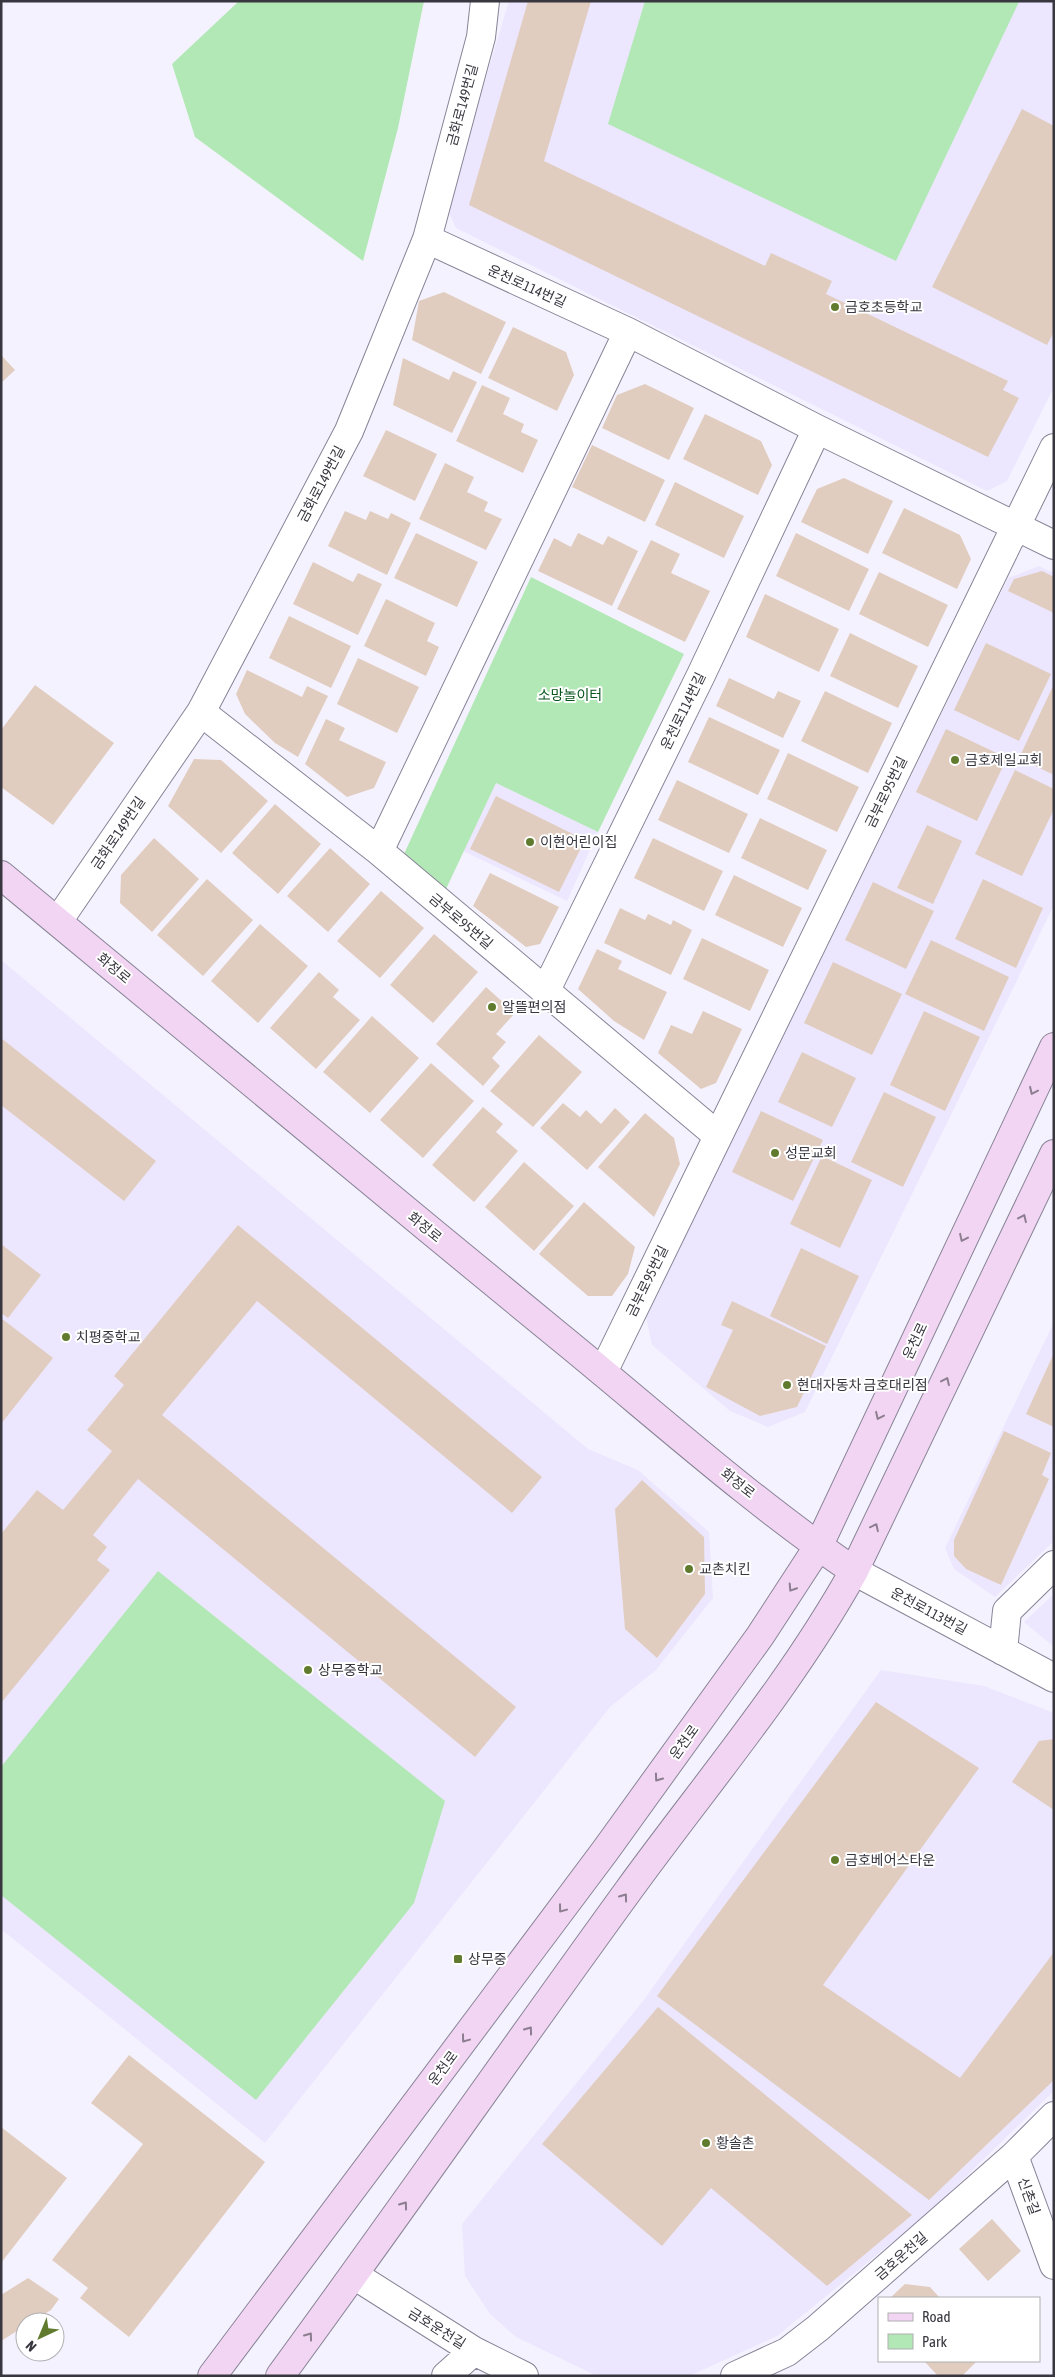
<svg xmlns="http://www.w3.org/2000/svg" width="1055" height="2377" viewBox="0 0 1055 2377" font-family="'Asap Condensed','Noto Sans KR',sans-serif">
	<rect width="100%" height="100%" fill="#f5f2ff"/>
	<path fill="#ece7fe" d="M509,1h545v386l-47,94 -20,10 -531,-263 -9,-20z
		M1039,566l15,7v332l-249,507 -37,15 -38,-16 -78,-66 -6,-28 362,-739z
		M496,783l102,49 -31,69 -104,-50z
		M1,960l587,489 50,21 71,62 4,66 -57,72 -46,37 -345,436 -264,-214z
		M1054,1322v219l-59,56 -41,-28 -9,-21z
		M1054,1594v53l-30,-25z
		M881,1670l103,16 70,27v378l-128,124 -149,121 -88,40h-92l-81,-39 -26,-23 -25,-38 -3,-52 181,-223z"/>
	<path fill="#b2e8b5" d="M239,1h185l-26,127 -35,133 -168,-124 -23,-73z
		M645,1h374v1l-123,259 -288,-137z
		M531,577l153,77 -86,178 -102,-49 -50,106 -42,-35z
		M158,1571l287,230 -31,102 -158,197 -255,-205v-128z"/>
	<path fill="#e1cdbf" d="M528,1h63l-47,160 221,105 6,-13 61,28 -6,13 182,87 -5,9 16,8 -31,59 -519,-252z
		M1022,109l32,17v206l-7,13 -115,-58z
		M444,292l62,30 -25,52 -69,-34 7,-39z
		M513,327l53,25 8,23 -17,36 -69,-33z
		M1,355l14,15 -14,13z
		M403,358l46,22 4,-9 24,11 -25,51 -59,-28z
		M645,384l49,24 -25,52 -67,-32 15,-33z
		M482,385l28,13 -7,16 21,10 -3,8 17,8 -15,33 -67,-32z
		M705,414l56,27 11,24 -14,30 -75,-36z
		M386,430l51,24 -22,47 -52,-25z
		M592,445l73,35 -20,42 -73,-35z
		M445,463l29,14 -7,15 21,10 -4,9 18,8 -16,31 -67,-31z
		M844,478l49,23 -25,53 -67,-32 16,-33z
		M675,482l69,34 -20,42 -69,-33z
		M904,508l56,27 11,24 -14,30 -75,-36z
		M345,511l21,9 4,-9 18,8 3,-6 20,10 -24,52 -59,-29z
		M416,533l62,29 -21,45 -63,-29z
		M578,533l25,12 5,-9 30,15 -26,55 -74,-35 16,-33 17,9z
		M796,533l73,36 -20,42 -73,-35z
		M651,540l29,14 -9,19 39,18 -25,51 -68,-33z
		M313,562l40,20 5,-9 24,11 -24,51 -65,-31z
		M1042,571l12,6v36l-46,-22 6,-12z
		M879,572l69,33 -20,42 -69,-33z
		M765,594l74,35 -20,43 -73,-35z
		M386,599l49,24 -8,18 12,6 -13,29 -62,-30z
		M289,616l62,30 -20,42 -62,-30z
		M850,633l68,33 -20,42 -68,-32z
		M986,643l65,31 -32,67 -65,-31z
		M358,658l61,29 -22,46 -60,-29z
		M247,670l55,27 5,-11 21,10 -30,61 -23,-14 -30,-29 -9,-20z
		M729,678l45,21 4,-8 23,10 -18,37 -67,-32z
		M1054,684v91l-35,-17z
		M35,685l79,58 -61,82 -52,-38v-57z
		M825,691l67,32 -24,50 -67,-32z
		M709,717l71,33 -22,45 -70,-33z
		M326,719l19,9 -6,12 47,22 -12,26 -27,9 -42,-33z
		M946,729l61,29 -30,63 -61,-29z
		M788,753l71,34 -22,45 -70,-33z
		M194,759l27,1 47,41 -47,52 -53,-47z
		M1015,770l39,19v20l-32,67 -47,-22z
		M677,780l71,34 -19,39 -71,-33z
		M496,796l89,44 -26,52 -89,-43z
		M275,804l46,40 -43,50 -46,-41z
		M760,818l67,32 -19,40 -67,-32z
		M927,825l35,16 -29,63 -36,-16z
		M154,838l45,41 -47,53 -32,-29 1,-28z
		M653,838l70,33 -19,40 -70,-33z
		M330,848l40,36 -42,48 -41,-36z
		M490,873l69,34 -19,37 -14,3 -53,-41z
		M734,875l68,33 -19,39 -68,-32z
		M207,879l46,41 -50,56 -46,-41z
		M983,879l60,29 -27,60 -61,-29z
		M873,882l61,29 -28,58 -61,-29z
		M381,891l43,37 -44,50 -43,-37z
		M620,908l25,12 3,-6 23,11 2,-5 19,10 -21,45 -67,-32z
		M260,924l48,42 -50,57 -47,-42z
		M434,934l44,38 -45,51 -43,-38z
		M702,938l67,32 -19,41 -67,-32z
		M931,940l78,37 -25,54 -79,-37z
		M597,949l25,12 -4,8 49,23 -23,48 -30,-19 -36,-32z
		M833,962l69,32 -30,61 -68,-32z
		M319,972l20,18 -6,7 27,23 -44,49 -46,-41z
		M486,987l29,26 -19,21 10,8 -14,16 8,8 -17,20 -47,-42z
		M703,1011l39,18 -26,54 -15,6 -43,-36 13,-28 21,9z
		M924,1011l56,26 -35,74 -55,-26z
		M372,1016l47,42 -49,55 -47,-41z
		M539,1035l43,37 -49,55 -43,-36z
		M1,1038l155,123 -32,40 -123,-96z
		M802,1052l54,26 -24,49 -54,-25z
		M431,1063l43,38 -51,57 -43,-38z
		M884,1092l52,25 -33,70 -52,-25z
		M563,1103l17,14 6,-7 15,14 14,-16 15,14 -43,48 -47,-42z
		M483,1107l20,17 -7,8 22,19 -44,51 -42,-37z
		M761,1111l62,29 -30,61 -61,-29z
		M645,1113l29,25 6,26 -26,53 -56,-50z
		M822,1156l50,24 -32,68 -50,-24z
		M524,1162l50,44 -40,45 -49,-44z
		M584,1202l51,45 -7,27 -16,22h-24l-49,-42z
		M238,1225l304,252 -30,36 -255,-212 -95,114 354,292 -41,50 -337,-278 -45,56 14,12 -10,13 13,10 -109,133v-169l36,-44 26,20 49,-59 -25,-21 37,-45 -10,-9z
		M1,1244l40,31 -33,43 -7,-5z
		M801,1248l58,28 -32,68 -57,-28z
		M732,1301l94,45 -29,61 -37,9 -54,-29 27,-57 -12,-5z
		M1,1318l52,40 -52,66z
		M1054,1353v74l-28,-13z
		M1004,1431l47,22 -9,22 7,4 -48,106 -35,-16 -12,-13v-16z
		M642,1480l62,57 1,57 -48,64 -32,-29 -10,-120z
		M876,1702l103,66 -156,217 137,93 94,-126v128l-125,120 -272,-204z
		M1054,1739v71l-42,-28 27,-41z
		M658,2007l254,208 -85,71 -116,-98 -49,58 -120,-102z
		M129,2055l136,107 -136,175 -49,-39 8,-10 -36,-28 91,-116 -52,-41z
		M1,2127l66,51 -66,85z
		M992,2219l29,32 -33,30 -29,-32z
		M28,2278l31,21 -8,11 -19,12h-7v4l-24,15v-46z
		M905,2284l25,3 10,11h-50z
		M924,2361h53l-15,15h-24z"/>
	<g fill="none" stroke-linecap="round" stroke-linejoin="round">
		<defs>
			<path id="street" d="M427,239l201,93 189,97 237,116
				M201,712l178,139 338,284
				M379,851l249,-519
				M58,921l143,-209 148,-281 78,-192 54,-202 4,-36
				M545,992l156,-317 116,-246
				M603,1372l451,-924
				M854,1571l200,107
				M1003,1651l4,-40 47,-46
				M1014,2156l40,109
				M354,2275l120,76 50,25
				M446,2376l28,-25
				M735,2376l52,-24 31,-24 196,-172 40,-40"/>
			<path id="secondary" d="M1,875c187,154 372,309 559,462 97,79 191,164 294,234
				M212,2376l393,-525 155,-215 58,-89 236,-500
				M280,2376c118,-161 231,-324 348,-485 76,-105 162,-205 226,-320l200,-417"/>
		</defs>
		<use href="#street" stroke="#888497" stroke-width="30"/>
		<use href="#secondary" stroke="#888497" stroke-width="30"/>
		<use href="#street" stroke="#fff" stroke-width="28"/>
		<use href="#secondary" stroke="#f2d5f2" stroke-width="28"/>
	</g>
	<defs><path id="oneway-chevron" d="M-2-3.5L2.5 0L-2 3.5" fill="none" stroke-width="1.6" stroke-linecap="round" stroke-linejoin="round" transform="scale(1.25)"/></defs>
	<g stroke="#8c7e90">
		<use href="#oneway-chevron" transform="translate(1033 1091) rotate(115)"/>
		<use href="#oneway-chevron" transform="translate(1023 1218) rotate(-65)"/>
		<use href="#oneway-chevron" transform="translate(963 1238) rotate(115)"/>
		<use href="#oneway-chevron" transform="translate(946 1381) rotate(-65)"/>
		<use href="#oneway-chevron" transform="translate(879 1416) rotate(115)"/>
		<use href="#oneway-chevron" transform="translate(875 1527) rotate(-64)"/>
		<use href="#oneway-chevron" transform="translate(792 1588) rotate(123)"/>
		<use href="#oneway-chevron" transform="translate(658 1778) rotate(126)"/>
		<use href="#oneway-chevron" transform="translate(624 1897) rotate(-54)"/>
		<use href="#oneway-chevron" transform="translate(562 1909) rotate(127)"/>
		<use href="#oneway-chevron" transform="translate(529 2030) rotate(-54)"/>
		<use href="#oneway-chevron" transform="translate(465 2039) rotate(127)"/>
		<use href="#oneway-chevron" transform="translate(404 2205) rotate(-54)"/>
		<use href="#oneway-chevron" transform="translate(309 2336) rotate(-54)"/>
	</g>
	<g fill="#607b2e" stroke="#fff" stroke-width="2">
		<circle cx="835" cy="307" r="5"/>
		<circle cx="955" cy="760" r="5"/>
		<circle cx="530" cy="842" r="5"/>
		<circle cx="492" cy="1007" r="5"/>
		<circle cx="775" cy="1153" r="5"/>
		<circle cx="66" cy="1337" r="5"/>
		<circle cx="787" cy="1385" r="5"/>
		<circle cx="689" cy="1569" r="5"/>
		<circle cx="308" cy="1670" r="5"/>
		<circle cx="835" cy="1860" r="5"/>
		<rect x="453" y="1954" width="10" height="10" rx="2.5"/>
		<circle cx="706" cy="2143" r="5"/>
	</g>
	<g text-anchor="middle" stroke-width="4" stroke-linejoin="round" paint-order="stroke">
		<g font-size="14" fill="#38363f" stroke="#fff">
			<text transform="translate(462 105) rotate(-75)" y="5">금화로149번길</text>
			<text transform="translate(527 286) rotate(24)" y="5">운천로114번길</text>
			<text transform="translate(321 484) rotate(-62)" y="5">금화로149번길</text>
			<text transform="translate(683 711) rotate(-64)" y="5">운천로114번길</text>
			<text transform="translate(886 792) rotate(-64)" y="5">금부로95번길</text>
			<text transform="translate(118 833) rotate(-56)" y="5">금화로149번길</text>
			<text transform="translate(461 921) rotate(40)" y="5">금부로95번길</text>
			<text transform="translate(114 968) rotate(40)" y="5">화정로</text>
			<text transform="translate(425 1227) rotate(39)" y="5">화정로</text>
			<text transform="translate(647 1281) rotate(-64)" y="5">금부로95번길</text>
			<text transform="translate(915 1341) rotate(-65)" y="5">운천로</text>
			<text transform="translate(738 1483) rotate(38)" y="5">화정로</text>
			<text transform="translate(929 1611) rotate(28)" y="5">운천로113번길</text>
			<text transform="translate(684 1742) rotate(-54)" y="5">운천로</text>
			<text transform="translate(443 2068) rotate(-53)" y="5">운천로</text>
			<text transform="translate(1029 2196) rotate(70)" y="5">신촌길</text>
			<text transform="translate(901 2256) rotate(-41)" y="5">금호운천길</text>
			<text transform="translate(437 2328) rotate(32)" y="5">금호운천길</text>
		</g>
		<g font-size="14" fill="#38363f" stroke="#fff" text-anchor="start">
			<text x="845" y="312">금호초등학교</text>
			<text x="965" y="765">금호제일교회</text>
			<text x="540" y="847">이현어린이집</text>
			<text x="502" y="1012">알뜰편의점</text>
			<text x="785" y="1158">성문교회</text>
			<text x="76" y="1342">치평중학교</text>
			<text x="797" y="1390">현대자동차 금호대리점</text>
			<text x="699" y="1574">교촌치킨</text>
			<text x="318" y="1675">상무중학교</text>
			<text x="845" y="1865">금호베어스타운</text>
			<text x="468" y="1964">상무중</text>
			<text x="716" y="2148">황솔촌</text>
		</g>
		<g font-size="14" fill="#08541b" stroke="#fff">
			<text x="570" y="700">소망놀이터</text>
		</g>
	</g>
	<rect width="1055" height="2377" fill="none" stroke="#38363f" stroke-width="5"/>
	<rect x="878" y="2297" width="162" height="65" fill="#ffffff" stroke="#afafb2"/>
	<rect x="888" y="2313" width="25" height="8" fill="#f2d5f2" stroke="#afafb2"/>
	<text x="922" y="2322" font-size="15" fill="#38363f">Road</text>
	<rect x="888" y="2334" width="25" height="15" fill="#b2e8b5" stroke="#afafb2"/>
	<text x="922" y="2347" font-size="15" fill="#38363f">Park</text>
	<g transform="translate(40 2337) rotate(224)"><circle r="24" fill="#ffffff" stroke="#afafb2"/>
	<path d="M0-4L9 19L0 12L-9 19Z" fill="#607b2e"/>
	<text y="-8" font-size="14" font-weight="bold" text-anchor="middle" fill="#38363f">N</text>
	</g>
</svg>
